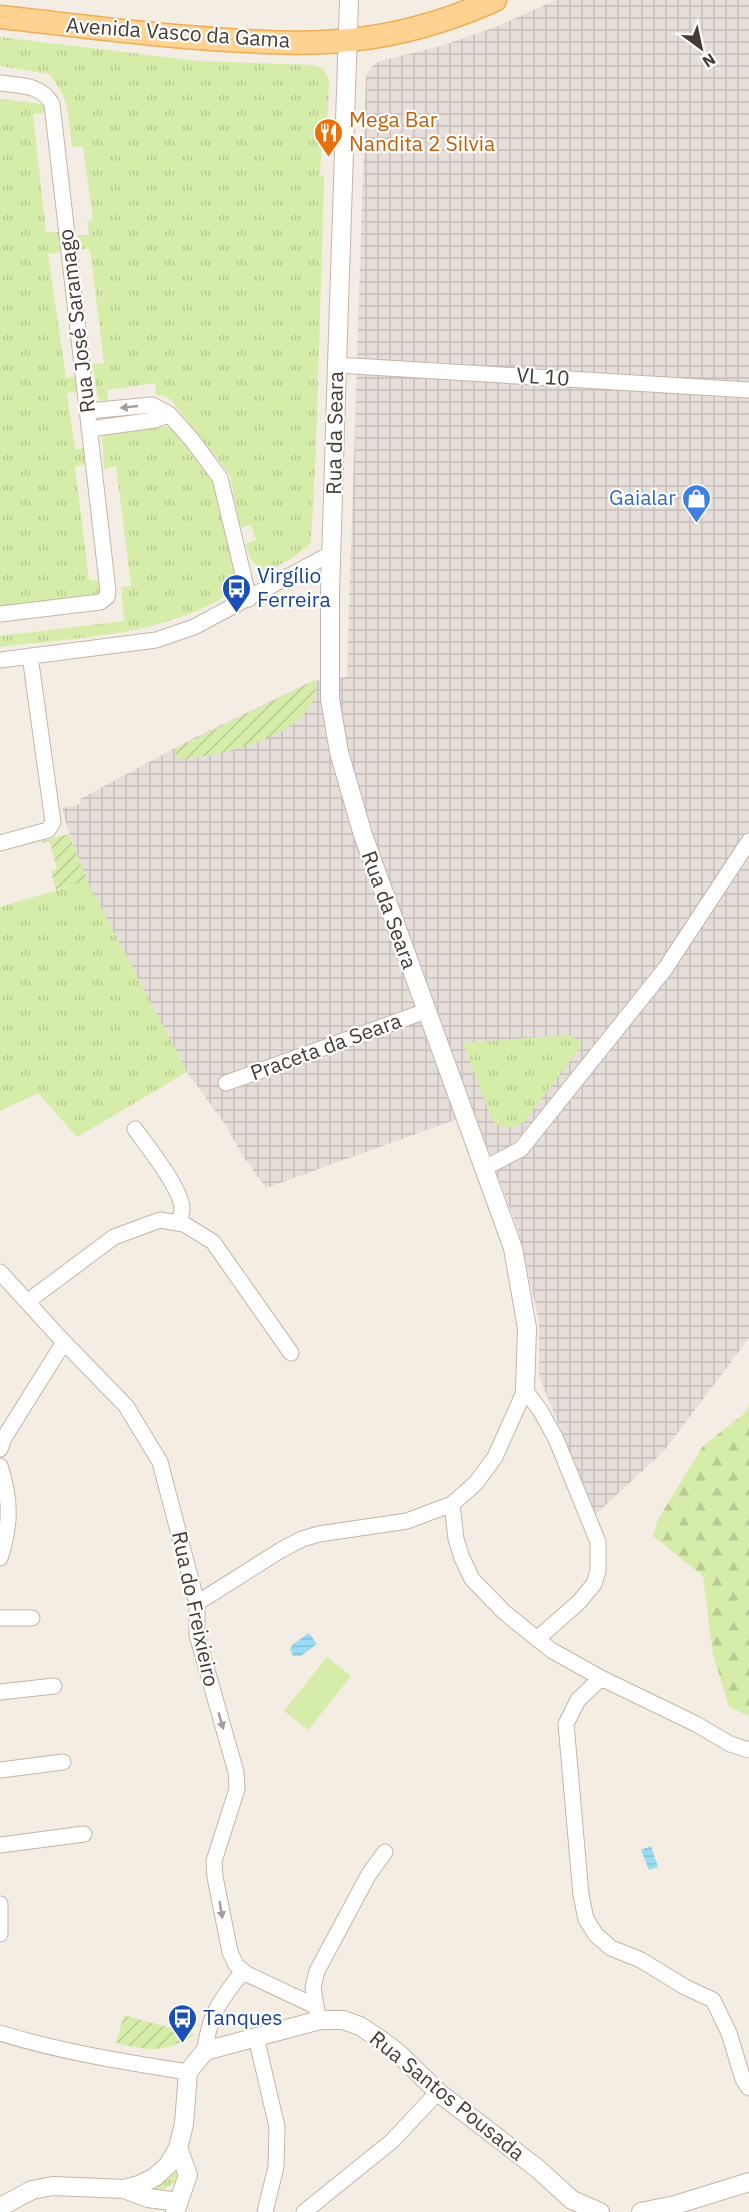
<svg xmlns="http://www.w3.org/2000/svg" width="749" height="2212" viewBox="0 0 749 2212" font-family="'IBM Plex Sans',sans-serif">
	<defs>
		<pattern id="industrial-grid" width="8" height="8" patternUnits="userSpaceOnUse" patternTransform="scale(1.5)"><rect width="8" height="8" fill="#e5ded9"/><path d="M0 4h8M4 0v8" fill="none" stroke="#c6bfbb"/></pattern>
		<pattern id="grass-tufts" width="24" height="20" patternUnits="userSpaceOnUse" patternTransform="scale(1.5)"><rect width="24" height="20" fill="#d6eca9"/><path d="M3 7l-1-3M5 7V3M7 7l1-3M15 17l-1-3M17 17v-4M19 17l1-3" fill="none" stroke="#b9cb92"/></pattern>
		<pattern id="forest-firs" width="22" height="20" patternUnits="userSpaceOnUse" patternTransform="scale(1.5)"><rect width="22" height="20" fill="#d6eca9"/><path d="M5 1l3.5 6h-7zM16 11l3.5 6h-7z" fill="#b9cb92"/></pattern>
		<pattern id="garden-furrows" width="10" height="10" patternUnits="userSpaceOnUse" patternTransform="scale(1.5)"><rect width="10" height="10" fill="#d6eca9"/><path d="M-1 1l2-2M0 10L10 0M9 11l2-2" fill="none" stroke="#b9cb92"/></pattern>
		<pattern id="water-rules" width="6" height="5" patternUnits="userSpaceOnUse" patternTransform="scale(1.5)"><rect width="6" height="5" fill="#9adcf6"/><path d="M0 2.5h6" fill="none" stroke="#86bed3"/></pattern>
	</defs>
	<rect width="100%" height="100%" fill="#f4ede4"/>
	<path fill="url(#industrial-grid)" d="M556,0h193v1338l-86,114 -68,63 -56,-139v-55l-21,-92 -44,-116 -208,75 -23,-32 -18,-32 -38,-52 -100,-191 -18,-48 -7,-25 19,-4 -1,-5 112,-60 121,-58 34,-4 19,-601 5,-9 9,-6 61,-15 55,-19z"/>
	<path fill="url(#grass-tufts)" d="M0,37l198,24 116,4c8,2 13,8 15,15l-2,54 -5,3 -2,38 4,1v7l-8,264 -5,95c-7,10 -40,31 -51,28l-9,-11 -6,-15 11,-4 -5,-15 -11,3 -10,-53 -59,-75 -8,-5h-7l-1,-12 -48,7 1,10 -4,1 -6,-3 -6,-34 12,-1 -14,-114h-12v-14h11l-2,-14 6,-1 -10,-74 -11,1c-4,-32 -1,-46 -23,-73l-49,-8z
		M0,99l42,5 3,4 -1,5 -11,1 13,118h13l4,20 -15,2 18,124 12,-1 2,15 -13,1 8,56 12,-1 2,16 -14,2 14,114 13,1 3,15 -105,12z
		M171,426l46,56 22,105c-66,49 -160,50 -239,60v-11l124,-15 -3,-34 10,-1 -15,-120 -12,3 -2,-34 8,-4z
		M87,881l100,191 -110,65 -39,-44 -38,18v-204z
		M569,1035l12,7 -1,6 -57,75c-13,6 -22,7 -31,-3l-29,-77z
		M179,2168l2,2c-6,15 -19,24 -36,20l23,-11z"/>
	<path fill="url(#forest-firs)" d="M749,1404v312l-20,-9 -16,-53 -10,-78 -50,-40 4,-15 46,-75 42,-33z"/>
	<path fill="#d6eca9" d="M327,1657l24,19 -43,54 -24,-19z"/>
	<path fill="url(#garden-furrows)" d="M315,680c9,55 -98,76 -137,80l-3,-11z
		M69,834l18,47 -31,9 -5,-19 6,-2 -7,-27 -7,1 -1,-2z
		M124,2015l72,20c-35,18 -43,16 -80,8z"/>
	<path fill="url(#water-rules)" d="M309,1633l8,11 -16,12h-8l-3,-7 3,-5z
		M651,1846l7,21 -9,3 -8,-20z"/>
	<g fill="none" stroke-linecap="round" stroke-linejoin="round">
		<defs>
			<path id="minor" d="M0,83c20,3 41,1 52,21l56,487 -1,6 -7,5 -100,12
				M337,365l412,25
				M88,411l64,-6 17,9 23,26 28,38 29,121
				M89,429l66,-9 14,-6
				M0,660l156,-20 38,-13 138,-74
				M0,843l48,-13 5,-8 -23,-166
				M226,1083l200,-72
				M135,1129c12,17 47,60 47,80 0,5 -2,10 -3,14
				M483,1169l38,-20 144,-180 84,-128
				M0,1272l60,66 66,68 34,56 37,141v32l39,137 1,17 -23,72 1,16 15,75 6,13 11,9 68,32
				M27,1302l87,-65 46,-17 24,4 29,18 78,111
				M0,1449l4,-11 60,-96
				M0,1466c11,33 11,59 0,92
				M452,1504l4,35 6,19 10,21 32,33 47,38 50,28 95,46 34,20 19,6
				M197,1603l84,-53 21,-11 17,-5 88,-13 45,-17 24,-21 19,-26 30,-67 15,20 16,29 42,103v29l-4,13 -15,18 -42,37
				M0,1618h32
				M601,1678l-23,22 -12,24 15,171 5,24 10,16 15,13 30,12 44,27 28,13 16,33 14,46 6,9
				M0,1692l54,-6
				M0,1770l63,-8
				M0,1845l84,-11
				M0,1904v30
				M317,2012l-4,-24 4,-17 52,-97 16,-22
				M0,2033c61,19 125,29 188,39
				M256,2037l21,90 -1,40 -11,45
				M205,2051c4,-38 16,-51 38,-80
				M304,2212l88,-71 46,-49"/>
			<path id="tertiary" d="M349,0l-12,365 -7,228v106l9,53 24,83 150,413 14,80 -2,62
				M124,2189l24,9 31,4
				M0,2207l32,-17 21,-4 71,3 15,-4 16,-8 13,-12 10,-17 6,-24 4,-52 17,-21 115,-31h23l17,6 21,14 17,13 40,39 100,77 34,31 28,12
				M175,2212l13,-37 -10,-27
				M641,2212l34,-7 74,-23"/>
			<path id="primary" d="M0,17c82,9 163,20 245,24 35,2 71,3 105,-1 50,-5 100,-20 145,-40"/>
		</defs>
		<use href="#minor" stroke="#c3b6a9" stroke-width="17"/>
		<use href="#tertiary" stroke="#c3b6a9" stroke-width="20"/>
		<use href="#primary" stroke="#edae58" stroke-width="25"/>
		<use href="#minor" stroke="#fff" stroke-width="15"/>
		<use href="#tertiary" stroke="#fff" stroke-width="18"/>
		<use href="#primary" stroke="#ffd292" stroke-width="22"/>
	</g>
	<defs><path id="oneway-solid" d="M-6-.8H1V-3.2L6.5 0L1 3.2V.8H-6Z" transform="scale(1.5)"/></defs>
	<g fill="#a29e99">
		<use href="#oneway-solid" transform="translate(129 407) rotate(174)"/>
		<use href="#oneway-solid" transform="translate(221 1721) rotate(74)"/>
		<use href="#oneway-solid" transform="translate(221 1910) rotate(80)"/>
	</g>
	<defs>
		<symbol id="restaurant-pin" viewBox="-11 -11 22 30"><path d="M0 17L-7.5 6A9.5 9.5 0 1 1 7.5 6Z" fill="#e8710a" stroke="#fff"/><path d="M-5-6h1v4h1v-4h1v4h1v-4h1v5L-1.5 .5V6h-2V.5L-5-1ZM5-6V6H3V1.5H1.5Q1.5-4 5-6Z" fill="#fff"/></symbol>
		<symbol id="shop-pin" viewBox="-11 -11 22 30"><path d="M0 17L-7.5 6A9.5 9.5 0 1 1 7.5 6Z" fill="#3f7fe0" stroke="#fff"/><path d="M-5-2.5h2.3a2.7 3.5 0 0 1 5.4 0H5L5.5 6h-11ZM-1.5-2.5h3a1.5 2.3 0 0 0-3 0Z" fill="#fff"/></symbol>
		<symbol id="bus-pin" viewBox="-11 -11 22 30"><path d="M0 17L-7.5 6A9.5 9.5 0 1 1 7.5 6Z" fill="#1a4fb4" stroke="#fff"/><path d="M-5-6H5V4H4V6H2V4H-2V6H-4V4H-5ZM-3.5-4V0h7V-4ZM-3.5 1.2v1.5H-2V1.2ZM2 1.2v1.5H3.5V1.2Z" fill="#fff"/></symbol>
	</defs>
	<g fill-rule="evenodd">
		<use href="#restaurant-pin" x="312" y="116" width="33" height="45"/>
		<use href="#shop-pin" x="680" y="482" width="33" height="45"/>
		<use href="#bus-pin" x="220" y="572" width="33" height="45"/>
		<use href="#bus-pin" x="166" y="2002" width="33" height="45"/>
	</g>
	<g text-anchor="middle" stroke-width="4.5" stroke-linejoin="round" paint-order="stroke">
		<g font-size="21" fill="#463c33" stroke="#fff">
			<text transform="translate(178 33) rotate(4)" y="7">Avenida Vasco da Gama</text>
			<text transform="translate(77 321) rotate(-97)" y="7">Rua José Saramago</text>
			<text transform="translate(543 377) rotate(4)" y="7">VL 10</text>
			<text transform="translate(335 433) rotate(-89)" y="7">Rua da Seara</text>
			<text transform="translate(389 910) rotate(70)" y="7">Rua da Seara</text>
			<text transform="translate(326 1047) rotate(-20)" y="7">Praceta da Seara</text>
			<text transform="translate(195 1609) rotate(78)" y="7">Rua do Freixieiro</text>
			<text transform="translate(447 2096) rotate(39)" y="7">Rua Santos Pousada</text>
		</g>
		<g font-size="21" fill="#c56008" stroke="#fff" text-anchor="start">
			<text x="349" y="127">Mega Bar<tspan x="349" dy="24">Nandita 2 Silvia</tspan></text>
		</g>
		<g font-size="21" fill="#366cbe" stroke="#fff" text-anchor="end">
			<text x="676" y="505">Gaialar</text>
		</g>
		<g font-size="21" fill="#164399" stroke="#fff" text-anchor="start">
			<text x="257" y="583">Virgílio<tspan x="257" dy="24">Ferreira</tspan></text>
			<text x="203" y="2025">Tanques</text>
		</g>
	</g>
	<g transform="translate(701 48) rotate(147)" stroke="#ffffff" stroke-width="4.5" paint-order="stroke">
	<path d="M0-4.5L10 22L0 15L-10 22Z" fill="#463c33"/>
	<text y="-9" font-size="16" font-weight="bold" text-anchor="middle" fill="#463c33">N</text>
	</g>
</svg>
